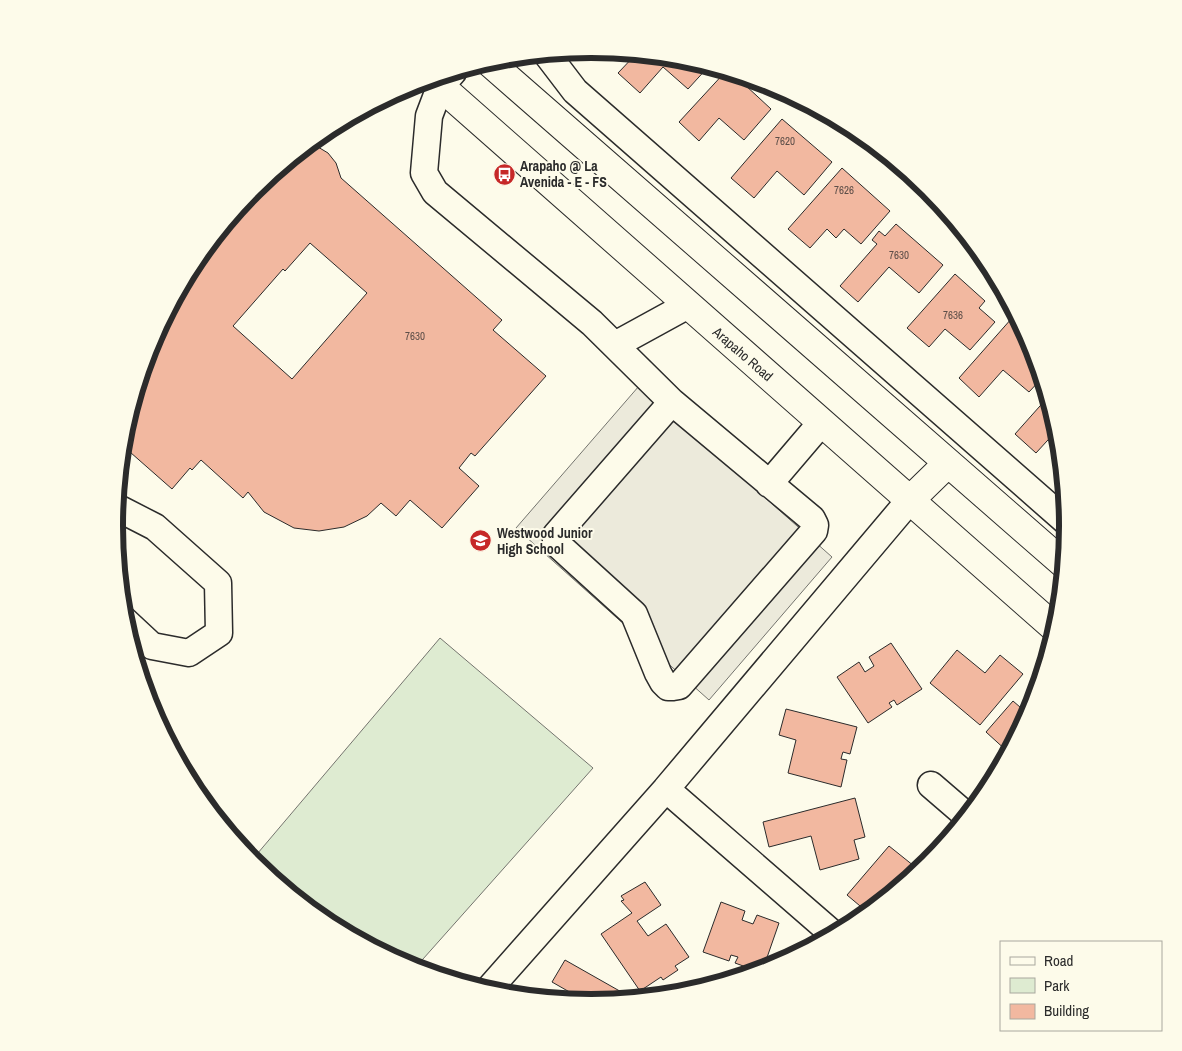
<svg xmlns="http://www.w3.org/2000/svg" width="1182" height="1051" viewBox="0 0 1182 1051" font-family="'Archivo Narrow',sans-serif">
	<rect width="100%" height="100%" fill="#fdfbea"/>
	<path fill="#deebd1" stroke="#74746e" d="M440,638l153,130 -178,200 -7,-2 -82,-44 -74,-62z"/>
	<path fill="#eceadb" stroke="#74746e" d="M639,386l193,171 -123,143 -193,-172z"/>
	<path fill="#f2b8a0" stroke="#2b2b2b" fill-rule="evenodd" d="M637,53l47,5 25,8 -21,23 -25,-22 -23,26 -22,-20z
		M726,71l5,1 40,37 -27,31 -25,-22 -20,23 -20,-19z
		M782,119l50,43 -28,33 -27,-24 -23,27 -23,-20z
		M308,144h5l15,9 8,10 5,15 161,142 -9,10 53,46 -71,80 -4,-3 -12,15 20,18 -37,42 -32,-28 -14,16 -15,-13 -14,13 -23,11 -25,4 -25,-3 -30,-16 -16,-20 -5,6 -42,-38 -9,10 -2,-2 -18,21 -50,-44 1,-13 28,-89 44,-83 59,-72zM310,243l57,50 -75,86 -59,-53 50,-57 2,2z
		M842,168l48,43 -29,33 -17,-15 -8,9 -9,-9 -17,19 -22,-19z
		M896,224l47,41 -24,28 -30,-26 -31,35 -18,-16 37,-42 -5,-4 7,-9 6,5z
		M955,274l30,27 -6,7 16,14 -25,28 -25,-21 -16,18 -22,-19z
		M1012,318l11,10 9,15 10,35 -13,14 -26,-22 -24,27 -20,-19z
		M1048,397l10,32 -22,24 -21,-19z
		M891,643l31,46 -25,16 -3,-5 -5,3 3,4 -24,16 -31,-46 22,-15 6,10 9,-6 -5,-9z
		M957,650l28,23 15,-18 23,19 -43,51 -50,-42z
		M1013,701l15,13 -20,38 -22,-20z
		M786,709l71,18 -7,27 -7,-2 -1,3 -1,4 6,1 -6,27 -53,-14 8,-33 -17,-5z
		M855,798l10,39 -11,3 5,19 -39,11 -9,-34 -42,11 -6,-25z
		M889,846l30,24 -33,27 -5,-4 -15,18 -19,-16z
		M645,882l16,23 -24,16 11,15 18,-12 23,33 -14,9 3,4 -15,10 -2,-3 -21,14 -39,-57 31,-21 -11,-12 3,-1 -3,-4z
		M721,902l24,9 -3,9 11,4 4,-9 22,8 -16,46 -6,2 -22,-8 3,-6 -7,-2 -2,6 -26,-9z
		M800,944l5,5 -17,9z
		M565,960l67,38 -41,4 -12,-1 1,-3 -28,-16z"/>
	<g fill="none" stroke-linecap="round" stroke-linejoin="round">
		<defs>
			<path id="minor" d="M546,53l29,38 492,431
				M453,72l-13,15 -11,29 -5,57 11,19 157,131 80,79 -116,133v8l78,71 24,59 5,9 5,5h5l6,-1 135,-155 1,-6 -3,-6 -140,-117
				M615,345l73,-40
				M769,484l52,-61
				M116,507l39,20 63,56 1,50 -30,20 -37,-7 -29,-27
				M931,785l36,31
				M666,789l243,-288
				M488,990l178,-201 167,145"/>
			<path id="major" d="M488,61l576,503
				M431,78l625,551
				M909,501l39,-38"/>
		</defs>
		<use href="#minor" stroke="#2b2b2b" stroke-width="29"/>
		<use href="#major" stroke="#2b2b2b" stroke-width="30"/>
		<use href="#minor" stroke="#fdfbea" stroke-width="26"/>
		<use href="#major" stroke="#fdfbea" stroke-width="28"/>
	</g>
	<defs>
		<symbol id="bus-disc" viewBox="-11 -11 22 22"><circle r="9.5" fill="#c62828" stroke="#fdfbea"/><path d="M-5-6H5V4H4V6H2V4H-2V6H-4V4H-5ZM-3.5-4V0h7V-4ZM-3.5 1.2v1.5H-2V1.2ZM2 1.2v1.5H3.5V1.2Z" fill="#fff"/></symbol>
		<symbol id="school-disc" viewBox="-11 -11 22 22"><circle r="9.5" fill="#c62828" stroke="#fdfbea"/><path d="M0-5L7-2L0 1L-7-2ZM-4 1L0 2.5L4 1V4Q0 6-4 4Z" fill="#fff"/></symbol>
	</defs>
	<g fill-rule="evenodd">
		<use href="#bus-disc" x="492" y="162" width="25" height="25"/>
		<use href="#school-disc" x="468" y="528" width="25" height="25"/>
	</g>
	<g text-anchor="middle" stroke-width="4" stroke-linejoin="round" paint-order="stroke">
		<g font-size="11" fill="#5d4e48">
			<text x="785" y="145">7620</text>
			<text x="844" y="194">7626</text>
			<text x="899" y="259">7630</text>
			<text x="953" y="319">7636</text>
			<text x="415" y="340">7630</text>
		</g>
		<g font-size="14" font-weight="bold" fill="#2b2b2b" stroke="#fdfbea" text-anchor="start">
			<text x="520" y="171">Arapaho @ La<tspan x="520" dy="16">Avenida - E - FS</tspan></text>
			<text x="497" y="538">Westwood Junior<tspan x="497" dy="16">High School</tspan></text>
		</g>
		<g font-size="14" fill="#2b2b2b" stroke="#fdfbea">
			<text transform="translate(743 354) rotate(41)" y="5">Arapaho Road</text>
		</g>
	</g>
	<path d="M0 0H1182V1051H0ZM123 526a468 468 0 1 1 936 0a468 468 0 1 1-936 0Z" fill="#fdfbea" fill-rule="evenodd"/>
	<path fill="none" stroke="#2b2b2b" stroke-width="6" d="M123 526a468 468 0 1 1 936 0a468 468 0 1 1-936 0Z"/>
	<rect x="1000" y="941" width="162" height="90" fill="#fdfbea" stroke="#a9a89e"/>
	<rect x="1010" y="957" width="25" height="8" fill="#fdfbea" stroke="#a9a89e"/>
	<text x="1044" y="966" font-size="15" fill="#2b2b2b">Road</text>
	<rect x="1010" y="978" width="25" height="15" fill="#deebd1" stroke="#a9a89e"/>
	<text x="1044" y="991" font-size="15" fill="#2b2b2b">Park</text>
	<rect x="1010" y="1004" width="25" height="15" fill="#f2b8a0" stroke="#a9a89e"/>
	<text x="1044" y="1016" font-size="15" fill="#2b2b2b">Building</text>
</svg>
